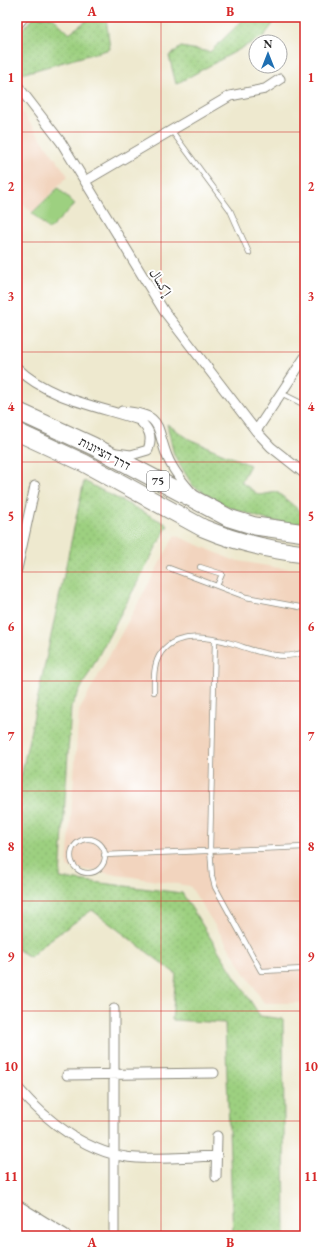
<svg xmlns="http://www.w3.org/2000/svg" width="322" height="1253" viewBox="0 0 322 1253" font-family="'EB Garamond',Amiri,'Frank Ruhl Libre',serif">
	<defs>
		<pattern id="grass-dots" width="8" height="8" patternUnits="userSpaceOnUse"><rect width="8" height="8" fill="#9dd080"/><path d="M2 2h.1M6 6h.1" fill="none" stroke="#87b36f" stroke-width="1.8" stroke-linecap="round"/></pattern>
	</defs>
	<rect width="100%" height="100%" fill="#fff"/>
	<filter id="ink" filterUnits="userSpaceOnUse"><feTurbulence type="fractalNoise" baseFrequency=".025" numOctaves="2"/><feDisplacementMap in="SourceGraphic" scale="8" xChannelSelector="R" yChannelSelector="G"/><feConvolveMatrix kernelMatrix="1 2 1 2 8 2 1 2 1" color-interpolation-filters="sRGB"/></filter>
	<filter id="wash" filterUnits="userSpaceOnUse"><feTurbulence type="fractalNoise" baseFrequency=".012" numOctaves="4" result="noise"/><feDisplacementMap in="SourceGraphic" scale="16" xChannelSelector="R" yChannelSelector="G"/><feGaussianBlur stdDeviation="0.9" result="paint"/><feColorMatrix in="noise" values="0 0 0 0 0 0 0 0 0 0 0 0 0 0 0 0 0 1.4 0 .05"/><feComposite in="paint" operator="in"/></filter>
	<g filter="url(#wash)">
		<rect width="100%" height="100%" fill="#eee9cf"/>
		<path fill="#f2d4be" d="M17,105l51,71 -36,36 -14,-12 -1,1z
			M175,535l58,25 46,8 26,1v434h-41l-74,-117 -123,-19 12,-156z"/>
		<path fill="url(#grass-dots)" stroke="#647e56" d="M34,17h18l17,16 23,-16h14l4,32 -89,25 -4,-5v-35z
			M246,17h32l-14,19 -88,48 -7,-28 12,-9 29,5z
			M167,424l22,15 61,26 -9,17 18,13 18,-3 28,23v11l-38,-6 -39,-13 -35,-21 -19,-31z
			M84,481l84,44 -97,182 -11,171 122,15 78,123 23,3 2,216 -52,1 -8,-213 -53,-3 4,-46 -84,-64 -48,34 -14,13 -13,-8v-154z"/>
		<path fill="#9dd080" stroke="#647e56" d="M58,188l17,16 -26,26 -17,-17z"/>
	</g>
	<g filter="url(#ink)">
		<g fill="none" stroke-linecap="round" stroke-linejoin="round">
			<defs>
				<path id="lane" d="M171,130l59,80 19,43
					M281,393l24,12
					M200,567l22,7 -5,12
					M169,568l77,29 59,11
					M215,640l-5,208 2,28 3,11 46,84 44,-2
					M154,692c0,-12 -1,-25 5,-36 14,-26 52,-19 75,-12 13,4 27,10 41,11 10,2 21,0 30,-3
					M71 856a17 17 0 1 1 34 0a17 17 0 1 1-34 0Z
					M104,855l201,-8"/>
				<path id="street" d="M17,25l7,-8
					M17,85l44,57 103,169 92,120 15,16 34,27
					M85,181l145,-85 35,-7 15,-10
					M17,368c32,31 81,38 122,52 10,9 14,16 9,30l-17,5 -15,-2
					M122,411c42,4 33,14 45,45 6,15 16,27 27,39
					M256,431l49,-74
					M17,569l18,-83
					M67,1075l147,-2
					M17,1087c29,34 73,69 120,71 26,1 53,-1 80,-2
					M216,1177l1,-41
					M114,1236v-227"/>
				<path id="secondary" d="M17,1207l47,29
					M17,1219l27,17"/>
				<path id="highway" d="M17,411l76,35 136,72 26,8 50,7
					M17,432l67,31 119,65c33,14 67,22 102,26"/>
			</defs>
			<use href="#lane" stroke="#8c8a7d" stroke-width="6"/>
			<use href="#street" stroke="#8c8a7d" stroke-width="11"/>
			<use href="#secondary" stroke="#8c8a7d" stroke-width="15"/>
			<use href="#highway" stroke="#8c8a7d" stroke-width="19"/>
			<use href="#lane" stroke="#fff" stroke-width="4.5"/>
			<use href="#street" stroke="#fff" stroke-width="9"/>
			<use href="#secondary" stroke="#fff" stroke-width="13"/>
			<use href="#highway" stroke="#fff" stroke-width="17"/>
		</g>
	</g>
	<path fill="none" stroke="#d62828" stroke-width="1" stroke-opacity="0.55" d="M161,17v1219M17,132h288M17,242h288M17,352h288M17,462h288M17,572h288M17,681h288M17,791h288M17,901h288M17,1011h288M17,1121h288"/>
	<g text-anchor="middle" stroke-width="4" stroke-linejoin="round" paint-order="stroke">
		<rect fill="#fff" stroke="#6b6b6b" stroke-width="1" x="147" y="471" width="22" height="20" rx="3"/>
		<g font-size="12" font-weight="bold" fill="#2b2b2b">
			<text x="158" y="485">75</text>
		</g>
		<g font-size="13" fill="#2b2b2b" stroke="#fff">
			<text transform="translate(161 282) rotate(59)" y="5">إكسال</text>
			<text transform="translate(105 453) rotate(28)" y="5">דרך הציונות</text>
		</g>
	</g>
	<rect width="322" height="1253" fill="none" stroke="#fff" stroke-width="44"/>
	<g transform="translate(268 54)"><circle r="19" fill="#ffffff" stroke="#aaaaaa"/>
	<path d="M0-3L7 15L0 10L-7 15Z" fill="#1f6fb2"/>
	<text y="-6" font-size="11" font-weight="bold" text-anchor="middle" fill="#2b2b2b">N</text>
	</g>
	<rect x="22" y="22" width="278" height="1209" fill="none" stroke="#d62828" stroke-width="1.5"/>
	<g font-size="13" text-anchor="middle" font-weight="bold" fill="#d62828">
		<text x="92" y="16">A</text>
		<text x="230" y="16">B</text>
		<text x="11" y="82">1</text>
		<text x="311" y="82">1</text>
		<text x="11" y="191">2</text>
		<text x="311" y="191">2</text>
		<text x="11" y="301">3</text>
		<text x="311" y="301">3</text>
		<text x="11" y="411">4</text>
		<text x="311" y="411">4</text>
		<text x="11" y="521">5</text>
		<text x="311" y="521">5</text>
		<text x="11" y="631">6</text>
		<text x="311" y="631">6</text>
		<text x="11" y="741">7</text>
		<text x="311" y="741">7</text>
		<text x="11" y="851">8</text>
		<text x="311" y="851">8</text>
		<text x="11" y="961">9</text>
		<text x="311" y="961">9</text>
		<text x="11" y="1071">10</text>
		<text x="311" y="1071">10</text>
		<text x="11" y="1181">11</text>
		<text x="311" y="1181">11</text>
		<text x="92" y="1247">A</text>
		<text x="230" y="1247">B</text>
	</g>
</svg>
